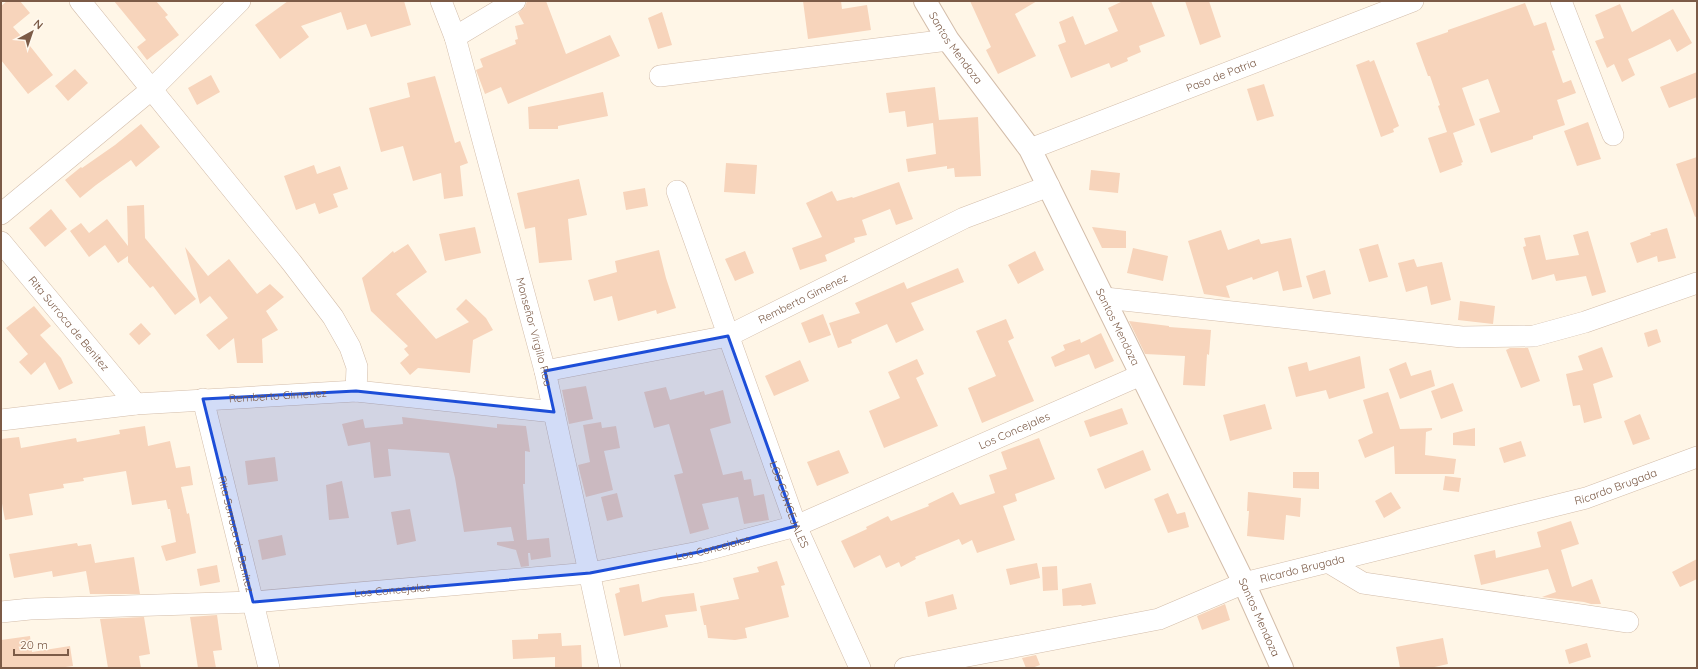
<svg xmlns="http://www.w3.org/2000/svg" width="1698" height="669" viewBox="0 0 1698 669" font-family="Quicksand,sans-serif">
	<rect width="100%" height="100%" fill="#fff6e7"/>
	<path fill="#f7d4bb" d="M7,1h13l10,12 -17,14 17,19 23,29 -25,19 -27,-34v-54z
		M114,1h42l12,14 -3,2 14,18 -32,25 -10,-13 9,-7z
		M288,1h116l7,24 -40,12 -5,-13 -19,6 -6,-18 -40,14 8,11 -29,22 -25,-34z
		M527,1h19l20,53 44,-19 10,21 -112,48 -7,-17 -16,7 -9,-24 7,-3 -3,-8 36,-15 -1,-4 3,-1 -3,-13 9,-2 -6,-11 7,-6z
		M803,1h38l1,8 25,-4 4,25 -63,9z
		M970,1h67l-22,13 21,42 -38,18 -12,-24 5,-3z
		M1123,1h28l14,35 -26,10 2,6 -14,6 1,3 -17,7 -2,-5 -38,15 -13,-33 8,-3 -7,-20 14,-6 12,29 33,-14 -10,-23z
		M1185,1h24l12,36 -21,8z
		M1525,3l9,23 12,-4 9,28 -3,1 11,32 8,-3 5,13 -19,7 8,25 -32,11v3l-42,14 -12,-34 21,-7 -12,-33 -26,9 13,37 -22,8 10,29 -2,1 1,2 -22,8 -12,-35 19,-6 -9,-26 2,-1 -10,-29h-2l-12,-33 32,-11v-2z
		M1620,4l12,28 41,-23 19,34 -15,9 -7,-13 -18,9 -24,11 7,16 -13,7 -8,-18 -7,4 -12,-27 9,-3 -9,-23z
		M662,12l10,33 -14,4 -10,-31z
		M1369,60l1,2 4,-2 25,66 -6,3 1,3 -13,5 -25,-72z
		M75,69l13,14 -20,18 -13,-15z
		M1697,72v25l-28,11 -9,-21z
		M211,75l9,17 -23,13 -9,-17z
		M435,76l20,67 5,-2 8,22 -8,3 3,30 -19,3 -3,-26 -28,8 -10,-35 -22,6 -12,-44 41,-11 -3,-14z
		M1264,84l10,32 -17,5 -10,-32z
		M935,87l4,33 39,-3 3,59 -26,1 -1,-9 -7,1v-3l-39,6 -2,-13 30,-5 -3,-31 -26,4 -2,-16 -16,2 -3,-20z
		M603,92l5,24 -50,10v3h-29l-1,-22z
		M1588,122l13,37 -24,7 -13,-35z
		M141,124l19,23 -24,20 -5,-7 -35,25 -16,13 -15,-18 16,-13 1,1 33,-23z
		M1697,157v59l-2,1 -19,-53z
		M726,163l31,2 -2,29 -31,-2z
		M314,165l3,9 23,-8 8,23 -15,5 5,13 -19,7 -4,-11 -19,7 -12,-34z
		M1091,170l29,3 -2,20 -29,-3z
		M579,179l8,36 -19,4 4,41 -33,3 -4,-36 -10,2 -8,-36z
		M899,182l14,37 -17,6 -6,-16 -28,11 5,15 -13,3 1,4 -30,13 2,6 -27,9 -8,-22 30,-11 -16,-34 26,-12 5,10 15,-4 1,1z
		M645,188l3,18 -22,4 -3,-18z
		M144,205l1,33 51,61 -21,16 -22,-29 -3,2 -22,-26v-6l-10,7 -13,-18 -16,12 -19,-26 11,-8 8,10 18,-14 21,27 -1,-40z
		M51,209l16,20 -22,18 -16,-19z
		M475,227l6,26 -36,8 -6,-27z
		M1092,227l34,4v17h-24z
		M1667,228l9,30 -18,4 -1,-6 -20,7 -7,-20 21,-8 -1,-2z
		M1221,230l7,20 31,-11 2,5 30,-6 11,49 -19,4 -5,-20 -25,9 -1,-3 -26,9 4,12 -26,-4 -16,-53z
		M1588,231l18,61 -14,4 -6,-20 -30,5 -2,-7 -22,6 -9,-33 3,-1 -2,-8 16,-3 6,25 33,-5 -6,-20z
		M408,244l19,28 -31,22 40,45 33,-17 -13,-13 10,-10 20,19 7,12 -20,10 -3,33 -52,-5 -8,7 -10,-12 9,-8 -5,-6 4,-3 -37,-35 -9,-33 31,-27 1,2z
		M1378,244l10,33 -19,5 -10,-33z
		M185,247l23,29 21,-17 28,35 13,-10 14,13 -18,14 12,19 -16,9 1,24h-26l-3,-25 -15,12 -13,-15 22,-17 -18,-22 -10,8z
		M1133,248l35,8 -5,25 -36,-8z
		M659,250l7,28 10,30 -19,6 -1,-4 -38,11 -6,-25 -18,5 -6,-21 29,-8 -2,-11z
		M745,251l9,22 -19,8 -10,-22z
		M1035,251l9,19 -26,14 -10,-19z
		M1414,259l3,8 25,-5 9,38 -20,5 -4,-19 -21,6 -8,-29z
		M958,268l6,14 -53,21 13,27 -28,13 -9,-19 -36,16 1,3 -14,5 -9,-25 31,-10 -5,-10 49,-21 3,7z
		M1325,270l6,24 -18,5 -7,-23z
		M1460,301l35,5 -2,18 -35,-4z
		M34,306l17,20 -11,9 21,23 12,25 -14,7 -14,-28 -14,13 -12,-13 9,-8 -22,-26z
		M823,314l8,21 -22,8 -8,-20z
		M1006,319l8,19 -6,3 26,60 -52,22 -14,-35 28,-12 -20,-45z
		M1129,321l40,5v1l42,3 -2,25 -2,-1 -2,32 -22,-1 2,-29 -40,-2z
		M141,323l10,11 -12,11 -10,-11z
		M1657,329l4,13 -13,5 -4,-14z
		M1101,333l13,28 -19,8 -6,-15 -34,13 -4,-10 14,-7 -2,-5 17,-6 1,4z
		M1602,347l11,30 -20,7 9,34 -18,5 -4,-18 -7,1 -7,-32 17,-4 -5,-14z
		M1510,348h18l12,33 -19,7 -15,-38z
		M1360,356l5,32 -36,11 -3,-9 -30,7 -8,-30 19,-5 2,9z
		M917,359l7,15 -8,4 22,48 -54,22 -15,-37 31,-13 -12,-26z
		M800,360l9,21 -35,15 -9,-20z
		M1406,362l5,14 20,-6 4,16 -35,13 -11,-30z
		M1453,383l10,28 -22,8 -10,-28z
		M586,386l7,33 -24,5 -7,-34z
		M666,387l4,13 34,-9 1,4 18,-5 8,33 -21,6 13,46 19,-4 2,9 7,-1 3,17 10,-2 5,26 -25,4 -6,-27 -36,7 7,25 -19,5 -16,-59 9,-2 -14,-49 -15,4 -10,-36z
		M1388,392l12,37 32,-1v2l-6,2 -1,23 31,4 -2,15h-59l-1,-28 -29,12 -7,-18 15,-7 -10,-33z
		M1265,404l7,25 -42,12 -7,-26z
		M1122,408l6,16 -38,13 -6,-16z
		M1640,414l10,25 -17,6 -9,-24z
		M402,417l95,11v-4l29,2 4,26 -5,-1v33h-2l4,56 22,-2 2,19 -20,3 -1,-7h-2l1,13 -8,1 -5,-17 -19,-5v-3l17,-1 -3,-14 -47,5 -9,-54 -6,-25 -61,-4 3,27 -17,2 -4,-36 -22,4 -6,-22 21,-5 2,9 38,-4z
		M601,422l1,6 14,-2 4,22 -16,3 9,39 -27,7 -8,-32 12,-3 -7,-37z
		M145,426l3,20 22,-5 6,27 14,-2 3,19 -12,2 6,27 2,-1 7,40 -30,8 -5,-15 15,-4 -6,-33h-2l-2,-9 -34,5 -6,-34 -43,7 1,3 -21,3 1,4 -35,6 4,21 -28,5 -4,-22v-59l18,-2 2,11 55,-10 1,4 43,-8 -1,-4z
		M1475,428v18l-22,-1v-12z
		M1039,438l16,41 -40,15 2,7 -14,5 12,34 -38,13 -5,-13 -10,5 -3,-6 -44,18 1,2 -15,8 -2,-5 -13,6 -6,-13 -26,13 -13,-27 26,-12 -1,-2 22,-11 3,5 38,-15 -1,-2 25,-12 7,13 35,-12 -6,-18 18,-6 -6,-17z
		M1521,441l5,15 -22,7 -5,-15z
		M839,450l10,23 -32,13 -10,-24z
		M1143,450l8,20 -46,19 -8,-20z
		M275,457l3,24 -30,4 -3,-24z
		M1293,472h26v17l-26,-1z
		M1445,476l16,2 -2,14 -16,-2z
		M342,481l7,37 -20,2 -3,-35z
		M1248,492l53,6 -1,19 -14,-2 -2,25 -37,-4 2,-25h-2z
		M1391,492l10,16 -17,10 -9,-17z
		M617,493l6,24 -16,4 -6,-24z
		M1168,493l9,21 8,-2 4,15 -21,6 -14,-34z
		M410,509l6,32 -19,4 -6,-33z
		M1571,521l8,23 -18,6 11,37 20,-8 9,25h-10l-7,-2 -42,-5 14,-5 -8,-23 -67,16 -7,-30 21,-5 1,8 45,-11 -4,-15z
		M282,535l4,20 -24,5 -4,-20z
		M77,543l1,3 13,-2 4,19 39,-6 6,37h-50l-4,-23 -33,6 -1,-6 -38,7 -5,-24z
		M1697,559v20l-17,8 -8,-15z
		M777,561l8,24 -4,1 8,31 -44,11 2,10 -12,2 -27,-2 -2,-13h-2l-4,-19 39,-7 -6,-21 26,-6 -2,-5z
		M1037,563l3,15 -30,7 -4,-16z
		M217,565l3,17 -20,4 -3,-17z
		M1057,566l1,24 -15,1 -1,-24z
		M1091,583l5,21 -14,2 -1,-1 -18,1 -1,-17z
		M639,584l3,18 19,-5 33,-4 3,18 -32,4 3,12 -44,9 -9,-42 5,-2 -1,-4z
		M953,594l4,15 -29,8 -3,-15z
		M1225,604l5,16 -28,10 -5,-14z
		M217,615l5,35 -9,1 3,17h-18l-8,-51z
		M144,617l6,37 -11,2 2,12h-33l-8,-49z
		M561,633l1,13 19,-1 1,23h-27v-11l-42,2 -1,-19 26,-1v-5z
		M30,636l2,16 38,-6 3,20 -15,2h-57v-28z
		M1443,638l5,26 -18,4h-30l-4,-21z
		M1587,643l4,14 -22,7 -4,-14z
		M1036,655l4,10 -8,3h-6l-4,-10z"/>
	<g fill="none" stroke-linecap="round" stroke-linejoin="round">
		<defs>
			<g id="minor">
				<path d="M80,1l212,262 41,54 17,30 7,20 -1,24"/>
				<path id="s1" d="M441,1l14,36 90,334 65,297"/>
				<path d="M1561,1l52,134"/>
				<path d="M455,37l60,-36"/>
				<path d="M660,76l288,-36"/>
				<path id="s2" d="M1030,149l383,-148"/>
				<path id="s3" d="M677,191l119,335 64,142"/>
				<path d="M1,214l151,-125 88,-88"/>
				<path id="s4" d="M1,242l135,162"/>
				<path d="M1105,298l357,39 72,-1 51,-14 112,-39"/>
				<path id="s5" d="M545,371l183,-35 236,-118 85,-32"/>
				<path id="s6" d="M203,399l66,269"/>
				<path id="s7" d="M1,420l135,-16 220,-13 198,21"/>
				<path d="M1328,562l35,21 265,39"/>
				<path id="s8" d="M1,612l29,-3 223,-7 337,-29 109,-21 97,-26 345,-151"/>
				<path id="s9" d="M905,668l254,-49 85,-36 342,-85 111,-41"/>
			</g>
			<g id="tertiary">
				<path id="s10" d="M925,1l23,39 82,109 214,434 38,85"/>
			</g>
		</defs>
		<use href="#minor" stroke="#d3bdaa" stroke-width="22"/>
		<use href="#tertiary" stroke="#d3bdaa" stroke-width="24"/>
		<use href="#minor" stroke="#fff" stroke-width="21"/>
		<use href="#tertiary" stroke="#fff" stroke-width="22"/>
	</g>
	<path fill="#1d4ed8" fill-opacity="0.2" stroke="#1d4ed8" stroke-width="3" stroke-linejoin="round" d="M728,336l68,190 -97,26 -109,21 -337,29 -50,-203 153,-8 198,21 -9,-41z"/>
	<g text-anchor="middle" stroke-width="3" stroke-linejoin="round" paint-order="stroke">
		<g font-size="11" fill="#7c5b47" stroke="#fff9ef">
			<text dy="4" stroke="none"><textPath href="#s10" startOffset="56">Santos Mendoza</textPath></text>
			<text dy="4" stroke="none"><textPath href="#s2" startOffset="205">Paso de Patria</textPath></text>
			<text dy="4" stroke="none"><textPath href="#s5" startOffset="270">Remberto Gimenez</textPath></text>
			<text dy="4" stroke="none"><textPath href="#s4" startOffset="106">Rita Surroca de Benitez</textPath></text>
			<text dy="4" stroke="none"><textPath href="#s10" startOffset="380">Santos Mendoza</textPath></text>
			<text dy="4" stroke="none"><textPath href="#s1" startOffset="344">Monseñor Virgilio Roa</textPath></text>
			<text dy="4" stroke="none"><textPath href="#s7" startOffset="278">Remberto Gimenez</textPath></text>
			<text dy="4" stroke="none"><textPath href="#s8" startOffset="1040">Los Concejales</textPath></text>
			<text dy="4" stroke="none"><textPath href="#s9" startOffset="735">Ricardo Brugada</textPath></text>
			<text dy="4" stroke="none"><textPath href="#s3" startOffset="333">LOS CONCEJALES</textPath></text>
			<text dy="4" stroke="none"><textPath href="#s6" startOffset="139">Rita Surroca de Benítez</textPath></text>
			<text dy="4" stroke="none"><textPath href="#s8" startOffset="716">Los Concejales</textPath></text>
			<text dy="4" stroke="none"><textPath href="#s9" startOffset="411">Ricardo Brugada</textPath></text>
			<text dy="4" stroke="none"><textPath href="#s8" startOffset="392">Los Concejales</textPath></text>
			<text dy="4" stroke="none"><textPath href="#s10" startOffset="703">Santos Mendoza</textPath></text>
		</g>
	</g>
	<rect width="1698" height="669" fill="none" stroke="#7c5b47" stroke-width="4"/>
	<g transform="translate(32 32) rotate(40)" stroke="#fff9ef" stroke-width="3" paint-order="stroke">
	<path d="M0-3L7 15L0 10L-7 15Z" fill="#7c5b47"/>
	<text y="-6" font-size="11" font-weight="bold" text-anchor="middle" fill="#7c5b47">N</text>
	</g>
	<path d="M14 649v6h54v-6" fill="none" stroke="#7c5b47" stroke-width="2"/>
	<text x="20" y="649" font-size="12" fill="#7c5b47" stroke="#fff9ef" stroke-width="3" paint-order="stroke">20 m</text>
</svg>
